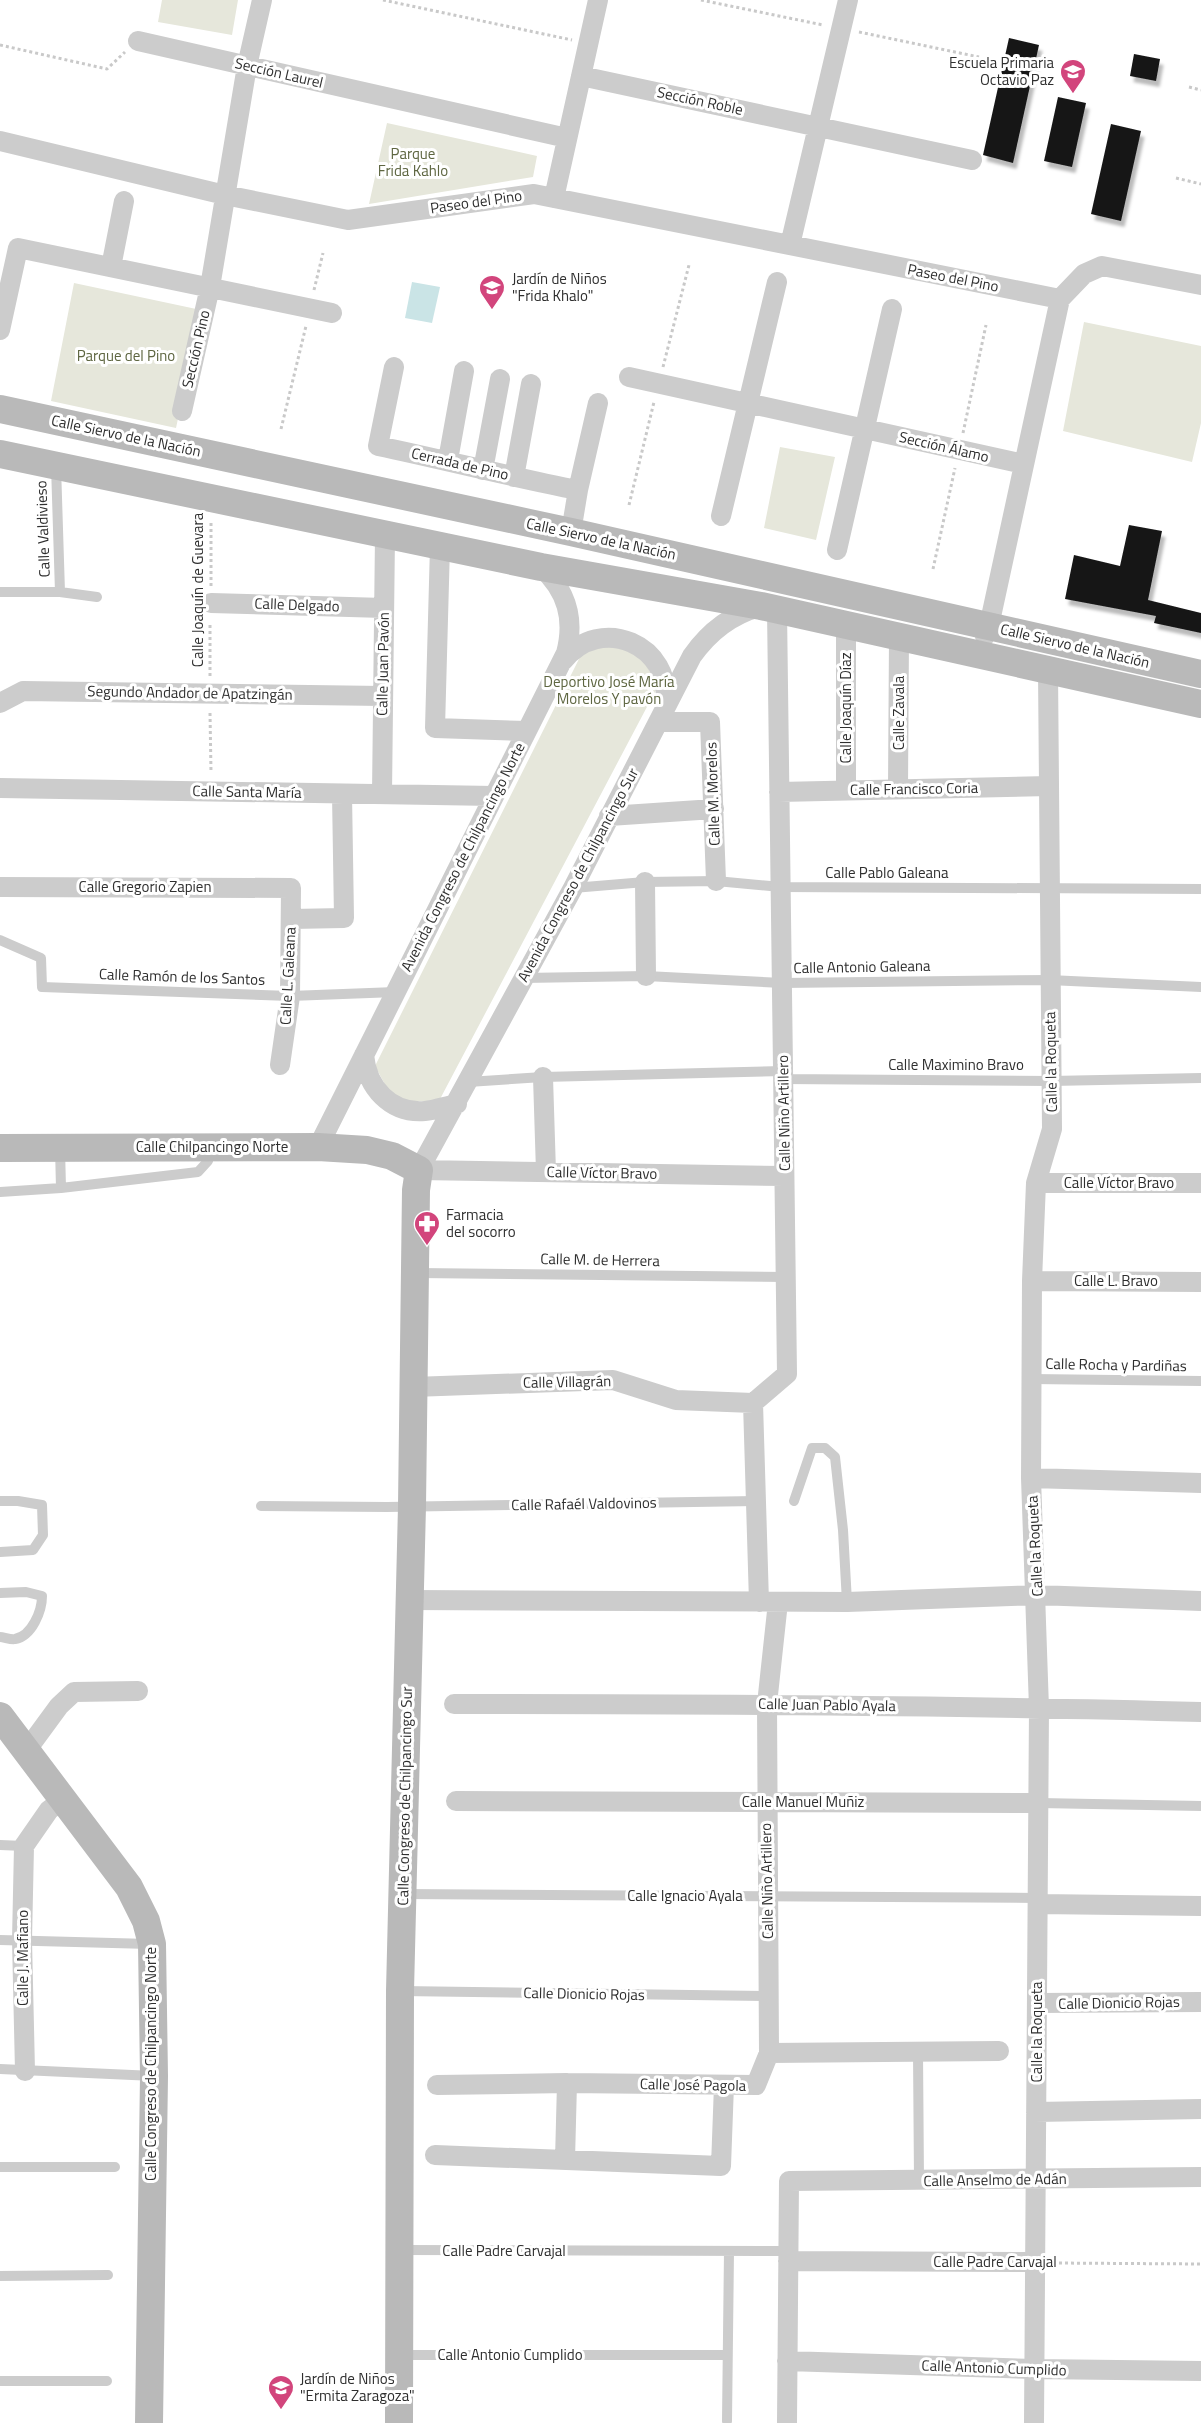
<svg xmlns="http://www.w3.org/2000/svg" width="1201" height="2423" viewBox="0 0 1201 2423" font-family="'Titillium Web',sans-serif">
	<defs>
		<filter id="shadow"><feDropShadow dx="3.5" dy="6" stdDeviation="1.5" flood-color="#0004"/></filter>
	</defs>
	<rect width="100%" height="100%" fill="#fff"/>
	<path fill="#e6e7db" d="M162,0h76l-6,35 -74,-13z
		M387,123l150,33 -4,21 -164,27z
		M74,283l127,27 -25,118 -125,-27z
		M1084,322l117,24v77l-9,39 -129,-31z
		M780,447l55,10 -19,83 -52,-12z
		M610,638l24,5 24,43 -219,415h-45l-19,-35 206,-411z"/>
	<path fill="#cae4e6" d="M412,282l28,5 -8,36 -27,-5z"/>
	<path fill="#161616" filter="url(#shadow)" d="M1009,38l30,7 -26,118 -30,-8z
		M1134,54l26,5 -4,22 -26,-5z
		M1058,97l28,6 -14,64 -28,-6z
		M1111,124l30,7 -20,90 -30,-7z
		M1129,525l33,6 -14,69 53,13v20l-47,-10 2,-7 -91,-17 9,-44 46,11z"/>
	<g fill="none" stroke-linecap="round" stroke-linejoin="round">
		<path stroke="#c9c9c9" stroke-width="3" stroke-dasharray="3 3" stroke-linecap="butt" d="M383,0l189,40
			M701,0l122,25
			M859,32l120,25
			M0,45l107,24 18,-17
			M1189,87l12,3
			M1176,178l25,6
			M314,290l9,-37
			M663,367l26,-102
			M281,429l25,-103
			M963,433l23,-108
			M629,505l25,-103
			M933,569l22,-101
			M211,586v-65
			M210,676v-53
			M210,713l1,59
			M1053,2263l148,1"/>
		<path stroke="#ccc" stroke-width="10" d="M56,466l4,126
			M0,592h60l37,5
			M573,888l72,-6 71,-1 65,6 420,2
			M0,940l41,18 1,29 248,9 106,-4
			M523,978l123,-2 136,7 267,-3 152,7
			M783,1079l268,2 150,-3
			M468,1082l75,-5 240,-6
			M61,1188l137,-16 10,-11 2,-12
			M0,1192l61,-4 -1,-40
			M417,1273l369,4
			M1031,1379l170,2
			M0,1501h18l24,4 1,30 -10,15 -33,2
			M794,1501l18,-53h13l10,9 8,73 4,72
			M261,1506l126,1 369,-6
			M0,1593l26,-1 16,4c0,15 -10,40 -27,43 -4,1 -11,-2 -15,-2
			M1039,1803l162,3
			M0,1845l24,1
			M403,1894l635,4
			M0,1940l150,4
			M400,1991l368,5
			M918,2052l1,129
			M0,2069l154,7
			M0,2167h115
			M399,2250l390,1
			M0,2276l108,-1
			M400,2355h327
			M0,2381h107
			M727,2421l2,-170"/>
		<path stroke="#ccc" stroke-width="20" d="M138,41l429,97
			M581,76l391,84
			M0,141l225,54 123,25 186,-26 526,105
			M554,198l44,-198
			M790,245l58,-245
			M111,267l13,-66
			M0,330l18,-82 314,65
			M394,367l-16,79c67,14 133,31 200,44l-7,42
			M629,377l395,87
			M182,411l28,-124 37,-221 15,-66
			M448,460l16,-89
			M483,470l17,-91
			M514,477l17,-93
			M578,490l20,-87
			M721,516l56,-234
			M440,546l-5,182 92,3
			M837,550l55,-241
			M211,603l173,5
			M759,607c-29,8 -50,25 -67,49l-119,232 -154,282 365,6
			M985,636l4,-10 71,-327 24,-25 18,-8 99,19
			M563,661c37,-48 111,-16 102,44
			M0,703l23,-12 360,5
			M660,722h50l6,159
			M0,788l494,8
			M898,789l1,-152
			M846,790v-165
			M779,792l270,-6
			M382,794l3,-259
			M609,816l105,-7
			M645,882l1,94
			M0,887l291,1 -1,108 -10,69
			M291,919l53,-1 -2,-124
			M364,1055c3,32 26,59 61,56 10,-1 21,-5 32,-7
			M543,1077l3,95
			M318,1147l248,-494c9,-34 1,-62 -25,-86
			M1036,1183h165
			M1032,1281l169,1
			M413,1387l200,-7 63,20 77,3
			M1031,1478l170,5
			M408,1600l439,2 190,-7 164,6
			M759,1602l-6,-199 34,-29 -10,-764
			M454,1704c249,0 498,1 747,8
			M26,1751l33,-45 15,-14 64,-1
			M456,1801l583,2
			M1038,1904l163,2
			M1037,2003l164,-1
			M769,2053l230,-2
			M25,2071l-3,-131 2,-94 25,-36 15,-11
			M437,2085l130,-2 189,2 13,-32 -2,-349 11,-102
			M1036,2112l165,-3
			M435,2155l286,11 3,-81
			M565,2160l2,-77
			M788,2261l247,1
			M787,2361l247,8 167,2
			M787,2423l2,-242 412,-4
			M1034,2423l5,-715 -8,-230 1,-197 4,-98 16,-54 -4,-458"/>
		<path stroke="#b9b9b9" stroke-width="28" d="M0,409l571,123 630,142
			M0,454l541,113 220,39 440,98
			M0,1148l318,-1 49,3 25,6 27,14 -3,20 -4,316 -12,485 -1,432
			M0,1716l129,171 17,34 6,23 2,132 -5,347"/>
	</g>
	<defs>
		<symbol id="school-pin" viewBox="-11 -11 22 30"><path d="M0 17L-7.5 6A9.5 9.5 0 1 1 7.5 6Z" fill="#d2457c" stroke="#fff"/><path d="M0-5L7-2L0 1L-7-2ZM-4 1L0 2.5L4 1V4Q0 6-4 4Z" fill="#fff"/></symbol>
		<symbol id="pharmacy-pin" viewBox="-11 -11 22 30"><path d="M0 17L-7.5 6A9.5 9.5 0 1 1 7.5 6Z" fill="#d2457c" stroke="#fff"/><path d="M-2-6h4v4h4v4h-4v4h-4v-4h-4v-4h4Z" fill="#fff"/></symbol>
	</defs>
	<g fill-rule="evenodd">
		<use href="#school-pin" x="1058" y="57" width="30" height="40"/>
		<use href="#school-pin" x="477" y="273" width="30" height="40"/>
		<use href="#pharmacy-pin" x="412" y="1209" width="30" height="40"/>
		<use href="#school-pin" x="266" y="2373" width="30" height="40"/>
	</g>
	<g text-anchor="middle" stroke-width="6" stroke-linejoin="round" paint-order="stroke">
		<g font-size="15" fill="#2f2f2f" stroke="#fff" text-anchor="start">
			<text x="1054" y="68" text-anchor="end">Escuela Primaria<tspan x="1054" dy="17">Octavio Paz</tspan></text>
			<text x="512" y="284">Jardín de Niños<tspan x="512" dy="17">"Frida Khalo"</tspan></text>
			<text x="446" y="1220">Farmacia<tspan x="446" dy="17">del socorro</tspan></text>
			<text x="300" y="2384">Jardín de Niños<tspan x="300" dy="17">"Ermita Zaragoza"</tspan></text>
		</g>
		<g font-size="15" fill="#2f2f2f" stroke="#fff">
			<text transform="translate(279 73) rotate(13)" y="5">Sección Laurel</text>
			<text transform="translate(700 101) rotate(12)" y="5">Sección Roble</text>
			<text transform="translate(476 202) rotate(-8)" y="5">Paseo del Pino</text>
			<text transform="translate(953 278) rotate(11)" y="5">Paseo del Pino</text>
			<text transform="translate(196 349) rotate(-77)" y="5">Sección Pino</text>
			<text transform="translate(126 436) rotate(12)" y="5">Calle Siervo de la Nación</text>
			<text transform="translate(944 447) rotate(13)" y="5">Sección Álamo</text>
			<text transform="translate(460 464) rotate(13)" y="5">Cerrada de Pino</text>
			<text transform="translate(43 529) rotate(-92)" y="5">Calle Valdivieso</text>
			<text transform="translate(601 539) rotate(12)" y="5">Calle Siervo de la Nación</text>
			<text transform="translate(198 590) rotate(-90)" y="5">Calle Joaquín de Guevara</text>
			<text transform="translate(297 605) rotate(2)" y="5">Calle Delgado</text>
			<text transform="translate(1075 646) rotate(13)" y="5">Calle Siervo de la Nación</text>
			<text transform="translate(383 664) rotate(-89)" y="5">Calle Juan Pavón</text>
			<text transform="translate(190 693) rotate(1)" y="5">Segundo Andador de Apatzingán</text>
			<text transform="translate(846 708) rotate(-90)" y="5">Calle Joaquín Díaz</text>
			<text transform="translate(899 713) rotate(-90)" y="5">Calle Zavala</text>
			<text transform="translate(914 789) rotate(-1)" y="5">Calle Francisco Coria</text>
			<text transform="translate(247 792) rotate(1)" y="5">Calle Santa María</text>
			<text transform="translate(713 794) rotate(-92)" y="5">Calle M. Morelos</text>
			<text transform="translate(463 857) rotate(-63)" y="5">Avenida Congreso de Chilpancingo Norte</text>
			<text x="887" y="878">Calle Pablo Galeana</text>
			<text transform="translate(578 875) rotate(-62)" y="5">Avenida Congreso de Chilpancingo Sur</text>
			<text x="145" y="892">Calle Gregorio Zapien</text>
			<text transform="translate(862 967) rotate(-1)" y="5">Calle Antonio Galeana</text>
			<text transform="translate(288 976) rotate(-87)" y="5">Calle L. Galeana</text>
			<text transform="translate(182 977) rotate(2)" y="5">Calle Ramón de los Santos</text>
			<text transform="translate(1051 1062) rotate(-91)" y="5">Calle la Roqueta</text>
			<text x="956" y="1070">Calle Maximino Bravo</text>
			<text transform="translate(784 1113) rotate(-91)" y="5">Calle Niño Artillero</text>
			<text x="212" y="1152">Calle Chilpancingo Norte</text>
			<text transform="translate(602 1173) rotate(1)" y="5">Calle Víctor Bravo</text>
			<text x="1119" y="1188">Calle Víctor Bravo</text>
			<text transform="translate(600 1260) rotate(1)" y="5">Calle M. de Herrera</text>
			<text x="1116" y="1286">Calle L. Bravo</text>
			<text transform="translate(1116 1365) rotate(1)" y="5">Calle Rocha y Pardiñas</text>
			<text transform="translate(567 1382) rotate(-1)" y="5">Calle Villagrán</text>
			<text transform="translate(584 1504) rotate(-1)" y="5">Calle Rafaél Valdovinos</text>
			<text transform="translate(1035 1546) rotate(-93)" y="5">Calle la Roqueta</text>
			<text transform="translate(827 1705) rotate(1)" y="5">Calle Juan Pablo Ayala</text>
			<text transform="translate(405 1796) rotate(-89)" y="5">Calle Congreso de Chilpancingo Sur</text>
			<text x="803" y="1807">Calle Manuel Muñiz</text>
			<text transform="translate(767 1881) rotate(-91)" y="5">Calle Niño Artillero</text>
			<text x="685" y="1901">Calle Ignacio Ayala</text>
			<text transform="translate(23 1958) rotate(-90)" y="5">Calle J. Mafiano</text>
			<text transform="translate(584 1994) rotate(1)" y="5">Calle Dionicio Rojas</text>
			<text transform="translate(1119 2003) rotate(-1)" y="5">Calle Dionicio Rojas</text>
			<text transform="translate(1037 2032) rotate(-90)" y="5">Calle la Roqueta</text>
			<text transform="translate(151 2064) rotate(-90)" y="5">Calle Congreso de Chilpancingo Norte</text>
			<text transform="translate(693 2085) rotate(1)" y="5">Calle José Pagola</text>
			<text transform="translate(995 2180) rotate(-1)" y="5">Calle Anselmo de Adán</text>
			<text x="504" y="2256">Calle Padre Carvajal</text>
			<text x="995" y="2267">Calle Padre Carvajal</text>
			<text x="510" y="2360">Calle Antonio Cumplido</text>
			<text transform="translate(994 2368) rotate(2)" y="5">Calle Antonio Cumplido</text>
		</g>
		<g font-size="15" fill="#5e6641" stroke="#fff">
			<text x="413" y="159">Parque<tspan x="413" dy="17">Frida Kahlo</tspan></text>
			<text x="126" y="361">Parque del Pino</text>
			<text x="609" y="687">Deportivo José María<tspan x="609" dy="17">Morelos Y pavón</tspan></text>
		</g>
	</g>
</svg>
